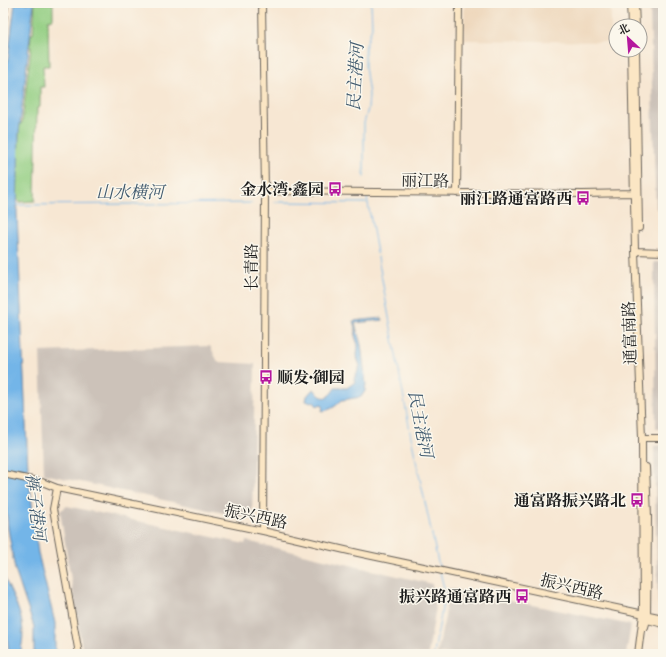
<svg xmlns="http://www.w3.org/2000/svg" width="666" height="657" viewBox="0 0 666 657" font-family="'IM FELL DW Pica','Noto Serif SC',serif">
	<rect width="100%" height="100%" fill="#fbf7ec"/>
	<filter id="ink" filterUnits="userSpaceOnUse"><feTurbulence type="fractalNoise" baseFrequency=".025" numOctaves="2"/><feDisplacementMap in="SourceGraphic" scale="8" xChannelSelector="R" yChannelSelector="G"/><feConvolveMatrix kernelMatrix="1 2 1 2 8 2 1 2 1" color-interpolation-filters="sRGB"/></filter>
	<filter id="wash" filterUnits="userSpaceOnUse"><feTurbulence type="fractalNoise" baseFrequency=".012" numOctaves="4" result="noise"/><feDisplacementMap in="SourceGraphic" scale="16" xChannelSelector="R" yChannelSelector="G"/><feGaussianBlur stdDeviation="0.9" result="paint"/><feColorMatrix in="noise" values="0 0 0 0 0 0 0 0 0 0 0 0 0 0 0 0 0 1.4 0 .05"/><feComposite in="paint" operator="in"/></filter>
	<g filter="url(#wash)">
		<rect width="100%" height="100%" fill="#f7e7d3"/>
		<path fill="#eed7bb" d="M465,3h146v39l-148,-2z"/>
		<path fill="#ccc2b9" d="M650,3h13v206h-7l-3,-80z
			M654,262h9v167h-7z
			M210,346l8,16 37,2 -3,154 -1,1 -207,-45 -4,-122z
			M663,445v160l-5,-1 -4,-158z
			M67,506l178,38 1,-3 186,43 3,28 -7,42h-345l-23,-143z
			M448,588l183,37 -5,29h-189l8,-37z"/>
		<path fill="#93ce82" stroke="#58754f" d="M35,3h18v16l-5,1 1,46h-6l1,21h-4v20l-3,1 -2,93 -15,1 -3,-4 2,-68 1,-7h2l9,-76h-1l1,-13h2z"/>
		<path fill="#73b5e8" stroke="#486882" d="M15,3h19l-15,130 -2,80 11,257 10,83 17,70v31h-21v-27l-19,-57 -7,-41 -5,-56v-375z
			M382,318l1,2 -28,3 6,22 5,39 -1,7 -4,6 -19,3c-6,6 -11,10 -20,11l1,-5 -2,-2 -4,2 -3,-4 -8,-1 1,-5 6,-7c2,1 4,3 5,5 8,8 13,0 17,-6h12l8,-6 -1,-3 6,-13 -3,-9 1,-12 -3,-9 1,-5 -3,-10z
			M3,574c12,30 26,46 17,80h-11c-1,-7 -1,-13 -3,-19 -2,-8 2,-15 -3,-22z"/>
		<g fill="none" stroke-linecap="round" stroke-linejoin="round">
			<path stroke="#73b5e8" stroke-width="1" d="M364,177v-54l4,-14 1,-14 -4,-29v-18l7,-21 -1,-24
				M367,198l45,244 27,125
				M275,202l91,1
				M18,205l234,-2
				M434,654l11,-62 -5,-20"/>
		</g>
	</g>
	<g filter="url(#ink)">
		<g fill="none" stroke-linecap="round" stroke-linejoin="round">
			<defs>
				<path id="secondary" d="M262,3l3,188 -2,340
					M630,3l1,23
					M635,3l1,23
					M3,22l2,-19
					M631,50l4,201 7,187 1,176 -5,40
					M636,50l3,178
					M265,191l318,3 51,-1
					M457,193l2,-190
					M635,251l28,1
					M642,438h21
					M3,474l39,8 15,6
					M644,619l19,5
					M645,627l2,-7 1,-103 -2,-50
					M79,654l-26,-145 4,-21 206,43 95,22 305,65"/>
			</defs>
			<use href="#secondary" stroke="#69635c" stroke-width="8"/>
			<use href="#secondary" stroke="#fbe6c4" stroke-width="6"/>
		</g>
	</g>
	<defs>
		<symbol id="bus-bare" viewBox="-9 -9 18 18"><path d="M-5-6H5V4H4V6H2V4H-2V6H-4V4H-5ZM-3.5-4V0h7V-4ZM-3.5 1.2v1.5H-2V1.2ZM2 1.2v1.5H3.5V1.2Z" fill="#b5179e" stroke="#fbf7ec" stroke-width="2.5" paint-order="stroke"/></symbol>
	</defs>
	<g fill-rule="evenodd">
		<use href="#bus-bare" x="325" y="179" width="20" height="20"/>
		<use href="#bus-bare" x="573" y="188" width="20" height="20"/>
		<use href="#bus-bare" x="256" y="367" width="20" height="20"/>
		<use href="#bus-bare" x="627" y="490" width="20" height="20"/>
		<use href="#bus-bare" x="512" y="586" width="20" height="20"/>
	</g>
	<g text-anchor="middle" stroke-width="3" stroke-linejoin="round" paint-order="stroke">
		<g font-size="16" fill="#1c1c1c" stroke="#fbf7ec">
			<text transform="translate(425 180) rotate(1)" y="6">丽江路</text>
			<text transform="translate(251 267) rotate(-90)" y="6">长青路</text>
			<text transform="translate(629 333) rotate(-92)" y="6">通富南路</text>
			<text transform="translate(256 516) rotate(12)" y="6">振兴西路</text>
			<text transform="translate(572 586) rotate(13)" y="6">振兴西路</text>
		</g>
		<g font-size="16" font-weight="bold" fill="#1c1c1c" stroke="#fbf7ec" text-anchor="end">
			<text x="324" y="195">金水湾·鑫园</text>
			<text x="572" y="204">丽江路通富路西</text>
			<text x="277" y="383" text-anchor="start">顺发·御园</text>
			<text x="626" y="506">通富路振兴路北</text>
			<text x="511" y="602">振兴路通富路西</text>
		</g>
		<g font-size="17" font-style="italic" fill="#3f596e" stroke="#fbf7ec">
			<text transform="translate(355 77) rotate(-87)" y="6">民主港河</text>
			<text x="130" y="198">山水横河</text>
			<text transform="translate(421 424) rotate(79)" y="6">民主港河</text>
			<text transform="translate(36 507) rotate(83)" y="6">裤子港河</text>
		</g>
	</g>
	<rect width="666" height="657" fill="none" stroke="#fbf7ec" stroke-width="16"/>
	<g transform="translate(628 38) rotate(334)"><circle r="19" fill="#fbf7ec" stroke="#a29f99"/>
	<path d="M0-3L7 15L0 10L-7 15Z" fill="#b5179e"/>
	<text y="-6" font-size="11" font-weight="bold" text-anchor="middle" fill="#1c1c1c">北</text>
	</g>
</svg>
